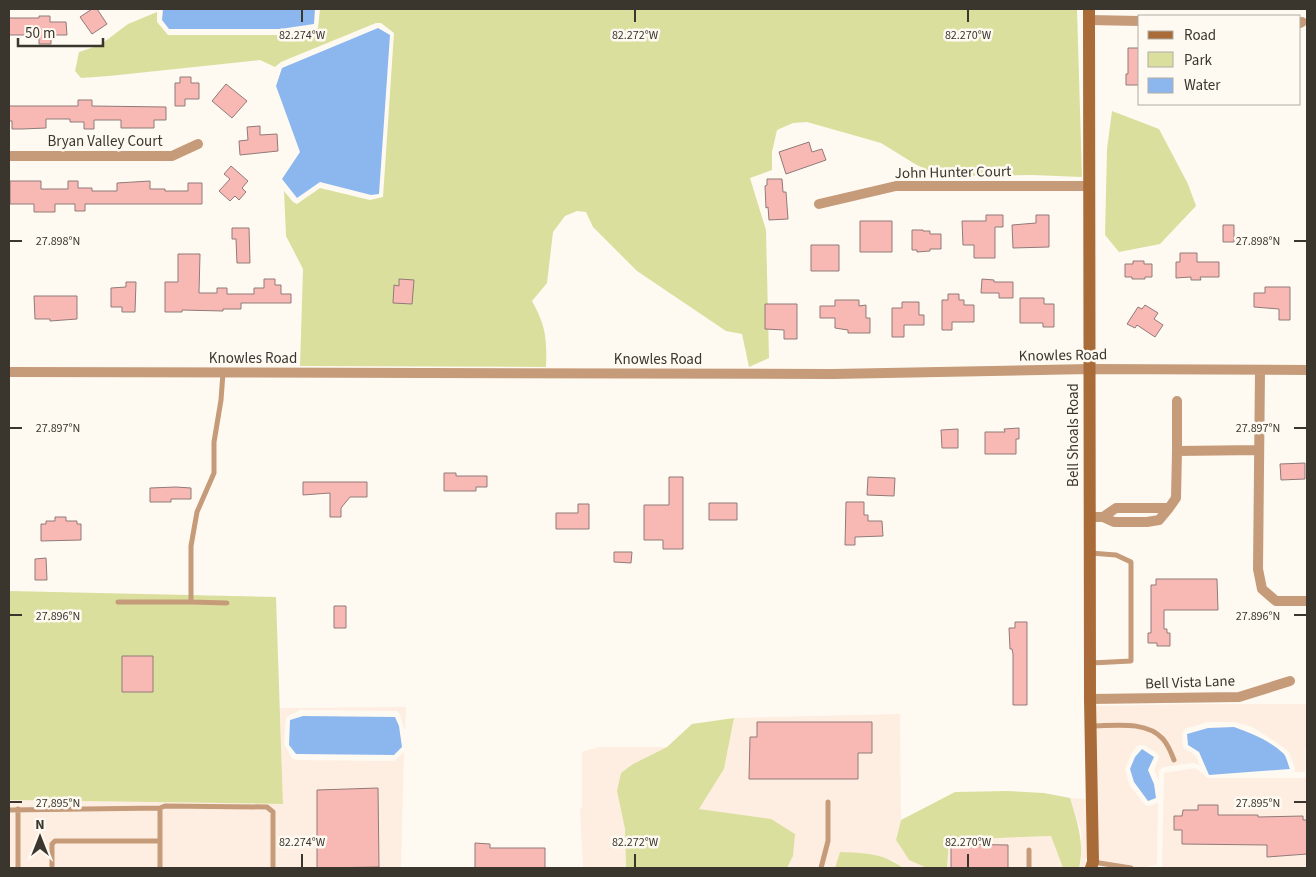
<svg xmlns="http://www.w3.org/2000/svg" width="1316" height="877" viewBox="0 0 1316 877" font-family="'Source Sans 3',sans-serif">
	<rect width="100%" height="100%" fill="#fefaf2"/>
	<path fill="#feeee1" d="M1192,704h115v41l-2,5v22h-11l1,-4 -6,-16 -16,-12 -21,-13 -17,-5h-27l-23,7 -3,4 1,14 13,9 4,10 -6,-3 -31,4 -4,4v10l-5,-11 5,-13 -1,-3 -14,-9h-6l-7,9 -6,16 5,16 15,19 3,1 10,-3 -1,62 -8,1 -3,2h-44l-4,-11 -3,-151z
		M406,707l-1,24 -5,-17 -3,-3 -96,-1 -15,7 -2,27 8,14 4,2 98,1 10,-9 -3,116h-392v-68l274,4 -3,-96z
		M900,714l1,106 -5,20 13,20 18,8h-24l-10,-8 -53,-8 -5,16h-48l6,-12 -94,-47 25,-40 10,-51z
		M599,747h68l-34,17 -16,27 8,38 1,39h-43l-3,-57 2,-5v-54z
		M1195,768l13,10h99v90h-145l2,-95z
		M1070,798l16,1 1,59 -2,1 1,3 -1,6h-6l2,-7v-30z
		M1051,836l12,32h-116l1,-28z"/>
	<path fill="#dbdf9e" d="M320,9h757l5,168 -50,-2 -93,1 -24,-12 -34,-21 -74,-21 -14,1 -16,7 -5,22v18l-22,8 16,52 3,128 -20,9 -7,-33 -16,-3 -89,-60 -44,-44 -7,-15 -9,-1 -12,5 -12,16 -6,51 -15,18c14,25 15,38 14,66l-246,-1 3,-97 -17,-33 -2,-45 9,11 4,2 23,-16 50,12 13,-3 11,-164 -13,-10h-5l-95,39 -6,5 -15,-7 -151,16 -28,2 -6,-7 4,-19 21,-7 28,-21 29,-12v10l11,13h112l38,-7z
		M1112,111l47,18 29,55 8,22 -36,38 -41,8 -14,-17 2,-86z
		M9,591l267,6 7,207 -274,-4z
		M734,718l-10,51 -25,40 72,10 24,15 -2,22 -6,12h-161l-1,-39 -8,-38 4,-18 12,-9 34,-17 25,-23z
		M1007,791l37,2 26,5c7,23 15,45 9,70h-16l-12,-32 -102,4 -2,28h-20l-18,-8 -13,-20 5,-20 54,-28z
		M840,852c24,1 43,1 63,16h-68z"/>
	<path fill="#8cb7ee" d="M163,9h152l-1,15 -34,5h-111l-7,-9z
		M378,28l12,7 -11,159 -8,1 -51,-13 -23,16 -15,-19 18,-27 -24,-66 6,-18z
		M303,716l92,1 4,9 3,21 -8,8 -98,-1 -7,-9 1,-25z
		M1234,727c17,6 37,14 50,27 3,4 4,11 6,15l-81,6 -10,-23 -11,-7 -1,-11 21,-6z
		M1142,749l12,8 -6,13 6,14 2,14 -8,3 -14,-19 -4,-13 5,-12z"/>
	<path fill="#f8b9b4" stroke="#917a78" d="M92,9h5l10,15 -15,10 -12,-17z
		M39,16h11v6h16l1,13h-16v9h-12v-9h-30v-17h30z
		M1128,48h12v37h-14v-11h2z
		M180,77h11v6h8v16h-14v7h-10v-23h5z
		M226,84l21,17 -15,17 -20,-17z
		M78,100h14v6l74,1v13h-12v8h-33v-8h-27v9h-10v-7h-14v-3h-24v9l-24,1h-10v-8h-3v-15h69z
		M260,126v9l17,-1 1,17 -38,4 -1,-14 9,-1 -1,-13z
		M809,142l3,10 10,-3 4,11 -40,14 -7,-22z
		M231,166l17,15 -6,7 4,4 -7,8 -4,-4 -5,5 -11,-10 11,-12 -6,-5z
		M767,179h15l1,13h3l2,27 -19,1 -1,-13 -2,1 -1,-22 2,-1z
		M10,181h31v8h27v-8h10v7h14v3h25v-8l33,-2v8h15v2h23v-8h14v21h-117v7h-10v-7h-20v8h-21v-8h-24z
		M986,215h17v12h-8v31h-21v-13h-11l-1,-24h24z
		M1036,215h13v32l-36,1 -1,-23 24,-2z
		M860,221h32v31h-32z
		M1223,225h11v17h-11z
		M232,228h17l1,35h-13l-1,-24h-4z
		M912,230h11v1h7v3h11v15h-11v2l-13,1v-2h-5z
		M811,245h28v26h-28z
		M1180,253h17v9h22v15h-19l1,3h-10v-3l-15,1v-16h4z
		M178,254h22l-1,39h18v-5h10v6h27v-6h10v-9h11v6h6v9h10v9h-50v6h-18v2l-41,-1v2h-17v-30h13z
		M1133,261h11v3h8v13h-7v2h-13v-2h-7v-13h8z
		M399,279l15,1 -2,24 -19,-1 1,-18 5,1z
		M982,279l12,1v2h19v16h-14v-5h-18z
		M126,282h10l-1,30h-13v-5h-11v-19l15,-1z
		M1265,287h25v33h-11v-11l-25,-2v-14h11z
		M948,294h11v6h5v5h10v17h-22v8h-10v-30h6z
		M34,296h43v23l-27,2v-2h-15z
		M1020,298h24v6h10v23h-11v-4h-23z
		M835,300h24v6l7,-1v13h4v15h-22v-3l-13,-2v-10h-15v-12h15z
		M902,302h17v13h5v10h-20v12h-12v-29h10z
		M765,304h32v35h-13v-9l-19,-1z
		M1145,305l13,8 -4,6 9,6 -8,12 -18,-12 -2,3 -8,-4 11,-17 4,2z
		M1019,428v11h-3v15h-31v-22h20l-1,-3z
		M958,429v19h-16l-1,-18z
		M1305,463v16l-24,1 -1,-16z
		M444,473h12v3h31v11h-11v4h-32z
		M669,477h14v72h-20v-9h-19v-35h25z
		M868,477l27,1 -1,18 -27,-1z
		M303,482h64v15h-17l-9,11v9h-11v-24l-27,2z
		M176,487l15,1v11h-20v3h-21v-14z
		M846,502h18v13h4v6h14l1,15 -28,1v8h-10z
		M709,503h28v17h-28z
		M578,504h11v25h-33v-16h22z
		M55,517h11v4h11v3h4v16l-40,1v-17h5v-3h9z
		M614,552h18l-1,11 -17,-1z
		M46,558l1,22h-12v-21z
		M1156,579h61l1,31h-54v19h3v4h3v13h-13v-3h-9v-10h3v-48h5z
		M334,606h12v22h-12z
		M1015,622h12v83h-14v-51l-1,-5h-2l-1,-21h6z
		M122,656h31v36h-31z
		M757,722h115v31h-14v26h-109l1,-42h7z
		M378,788l1,79 -62,1v-78z
		M1198,805h20v10h40v2l45,-1v4h4v34l-40,3v-12l-85,-1v-14h-8v-14h8l1,-6h15z
		M475,843l15,1v4h55v20h-70z
		M951,844l57,1v23h-57z"/>
	<g fill="none" stroke-linecap="round" stroke-linejoin="round">
		<path stroke="#c69b7a" stroke-width="5" d="M223,373l-2,27 -7,42v31l-17,39 -6,34v56l36,1
			M1090,553l26,2 15,7v99l-40,2
			M118,602h73
			M1091,726c22,0 55,-6 72,13 5,6 8,13 11,21
			M160,808l5,-2 102,1 6,5v56
			M18,809v59
			M9,810l151,-2v60
			M1093,862l38,6
			M52,868v-24l3,-3h105
			M821,868l7,-27v-39
			M1029,868v-18"/>
		<path stroke="#c69b7a" stroke-width="10" d="M1089,20l51,1
			M1300,23l2,-1
			M9,156h163l26,-12
			M819,204l77,-18h194
			M1260,370l-2,199 4,20 14,12h31
			M9,372l824,2 256,-5 218,1
			M1177,401v50l82,-1
			M1169,508l7,-10 1,-47
			M1089,517h14l11,5h33l12,-2 10,-12h-53l-13,9
			M1090,699l149,-2 51,-16"/>
		<path stroke="#a96b38" stroke-width="12" d="M1089,9l1,690 3,163 -2,6"/>
	</g>
	<path fill="none" stroke="#3a362e" stroke-width="2" d="M302,10v12M635,10v12M968,10v12M10,241h12M1294,241h12M10,428h12M1294,428h12M10,615h12M1294,615h12M10,802h12M1294,802h12M302,854v13M635,854v13M968,854v13"/>
	<g text-anchor="middle" stroke-width="5" stroke-linejoin="round" paint-order="stroke">
		<g font-size="15" fill="#3a362e" stroke="#fefaf2">
			<text x="105" y="146">Bryan Valley Court</text>
			<text transform="translate(953 172) rotate(-1)" y="5">John Hunter Court</text>
			<text transform="translate(1063 355) rotate(-1)" y="5">Knowles Road</text>
			<text x="253" y="363">Knowles Road</text>
			<text x="658" y="364">Knowles Road</text>
			<text transform="translate(1073 435) rotate(-90)" y="5">Bell Shoals Road</text>
			<text transform="translate(1190 682) rotate(-2)" y="5">Bell Vista Lane</text>
		</g>
	</g>
	<g font-size="12" text-anchor="middle" fill="#3a362e" stroke="#fefaf2" stroke-width="5" stroke-linejoin="round" paint-order="stroke">
		<text x="302" y="39">82.274°W</text>
		<text x="635" y="39">82.272°W</text>
		<text x="968" y="39">82.270°W</text>
		<text x="58" y="245">27.898°N</text>
		<text x="1258" y="245">27.898°N</text>
		<text x="58" y="432">27.897°N</text>
		<text x="1258" y="432">27.897°N</text>
		<text x="58" y="620">27.896°N</text>
		<text x="1258" y="620">27.896°N</text>
		<text x="58" y="807">27.895°N</text>
		<text x="1258" y="807">27.895°N</text>
		<text x="302" y="846">82.274°W</text>
		<text x="635" y="846">82.272°W</text>
		<text x="968" y="846">82.270°W</text>
	</g>
	<rect width="1316" height="877" fill="none" stroke="#3a362e" stroke-width="20"/>
	<rect x="1138" y="15" width="162" height="90" fill="#fefaf2" stroke="#b0aca4"/>
	<rect x="1148" y="31" width="25" height="8" fill="#a96b38" stroke="#b0aca4"/>
	<text x="1184" y="40" font-size="15" fill="#3a362e">Road</text>
	<rect x="1148" y="52" width="25" height="15" fill="#dbdf9e" stroke="#b0aca4"/>
	<text x="1184" y="65" font-size="15" fill="#3a362e">Park</text>
	<rect x="1148" y="78" width="25" height="15" fill="#8cb7ee" stroke="#b0aca4"/>
	<text x="1184" y="90" font-size="15" fill="#3a362e">Water</text>
	<g transform="translate(40 837)" stroke="#fefaf2" stroke-width="4" paint-order="stroke">
	<path d="M0-4L9 19L0 12L-9 19Z" fill="#3a362e"/>
	<text y="-8" font-size="14" font-weight="bold" text-anchor="middle" fill="#3a362e">N</text>
	</g>
	<path d="M18 38v8h85v-8" fill="none" stroke="#3a362e" stroke-width="2.5"/>
	<text x="25" y="38" font-size="15" fill="#3a362e" stroke="#fefaf2" stroke-width="4" paint-order="stroke">50 m</text>
</svg>
